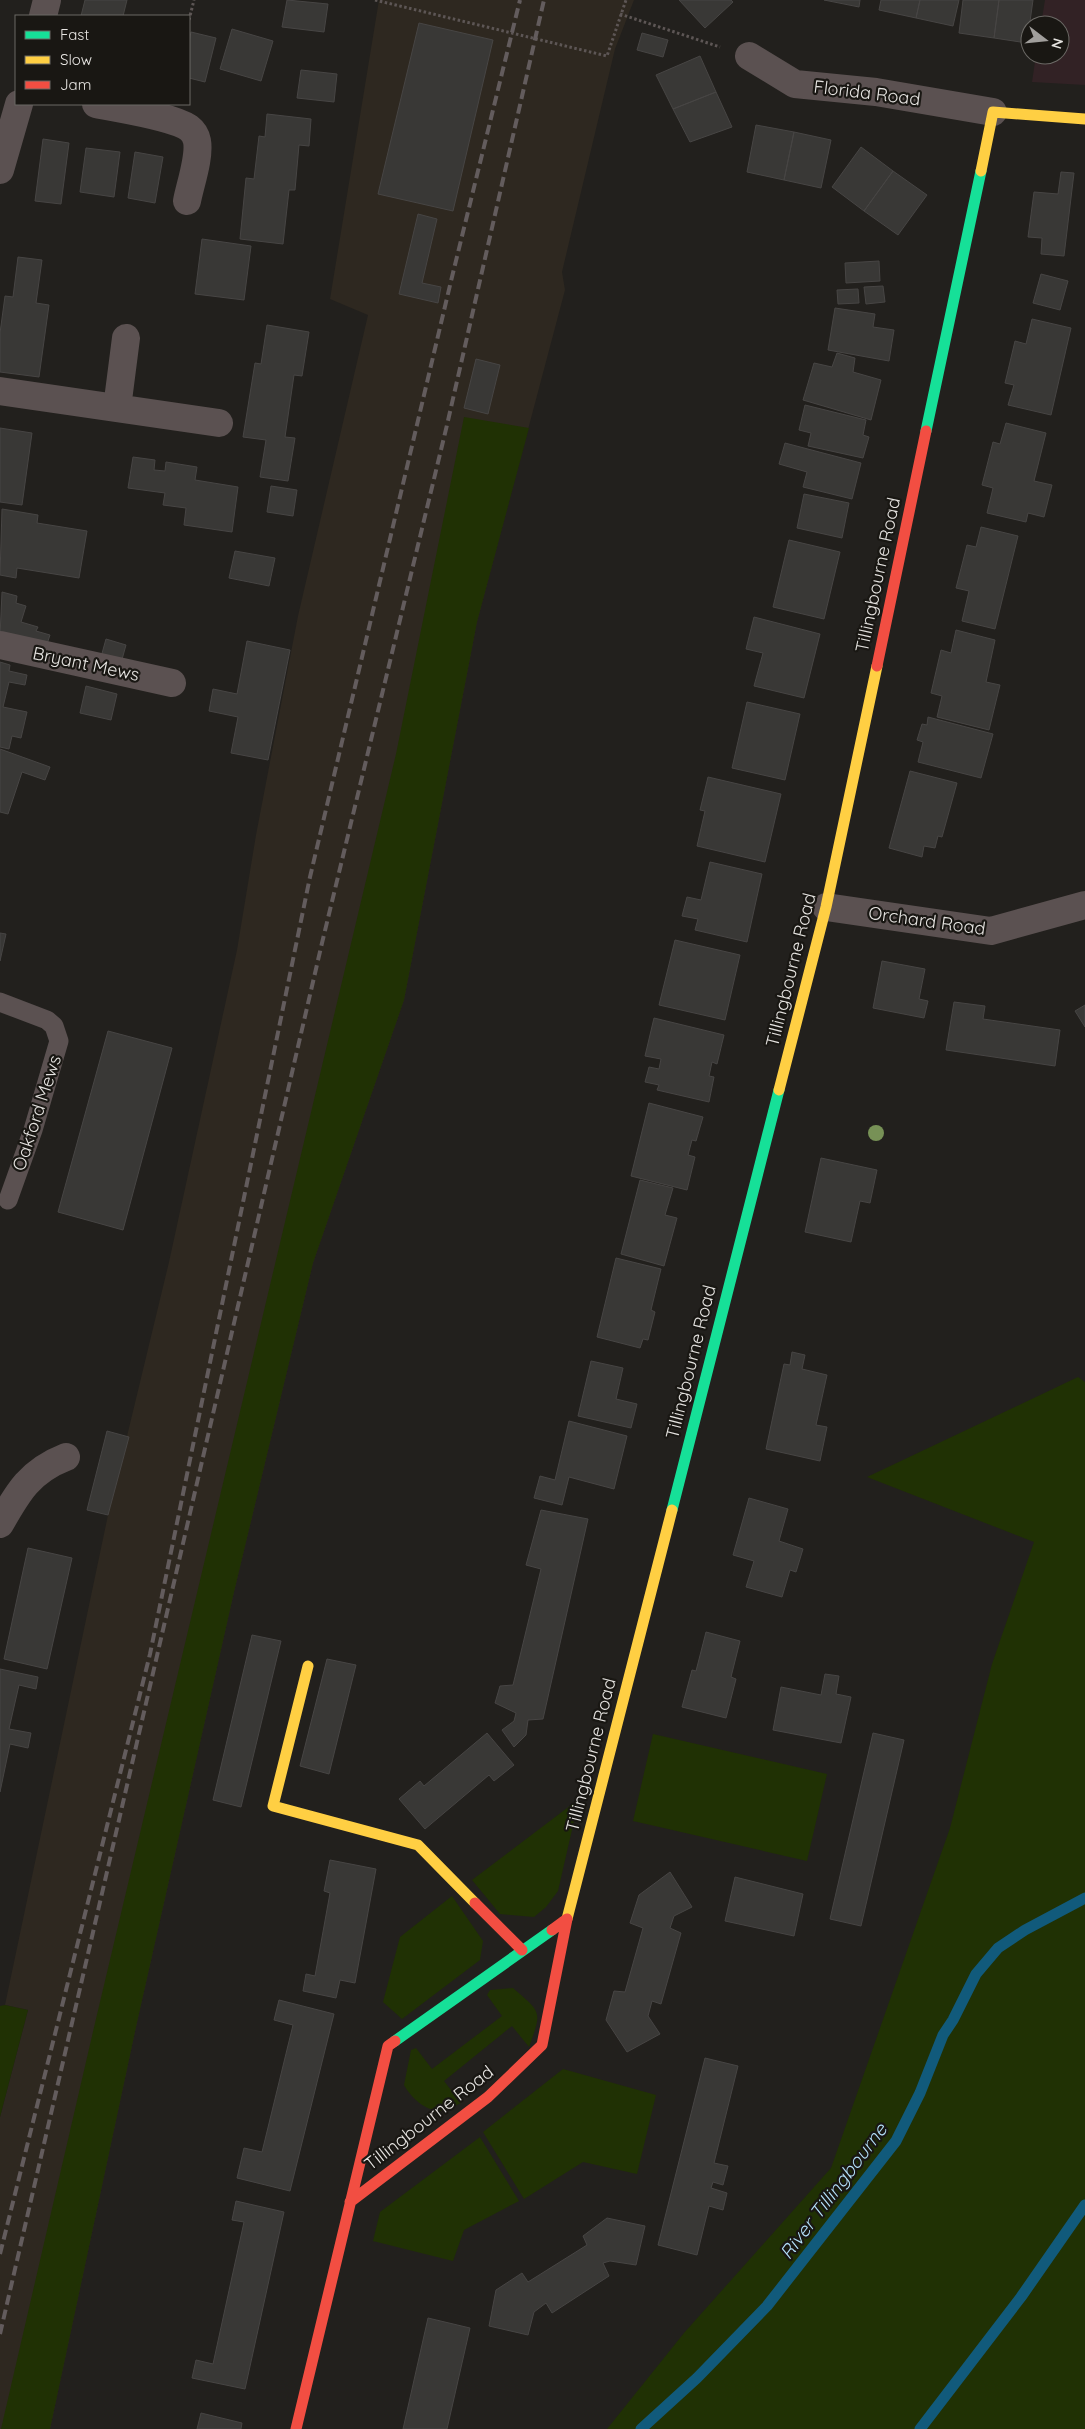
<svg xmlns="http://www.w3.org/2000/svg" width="1085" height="2429" viewBox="0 0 1085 2429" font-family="Quicksand,sans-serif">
	<rect width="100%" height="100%" fill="#22201d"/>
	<path fill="#2e2820" d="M379,0h255l-19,49 -53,223 3,18 -88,332 -73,378 -91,263 -79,329 -98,435 -86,402h-50v-312l28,-107 -23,-5 103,-490 61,-253 68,-312 19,-115 42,-219 70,-301 -38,-16z"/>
	<path fill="#322225" d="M1045,0h40v85l-53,-3 4,-27h24v-30h-19z"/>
	<path fill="#203104" d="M464,417l65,11 -52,194 -73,378 -91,263 -79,329 -98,435 -86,402h-49l94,-406 301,-1269z
		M1078,1377l7,5v1047h-478l77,-96 147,-165 119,-340 42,-164 42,-122 -167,-65z
		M653,1734l174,40 -20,87 -174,-40z
		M579,1799l-21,92 -12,16 -12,10 -34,-3 -28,-34z
		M452,1896l31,45 -3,19 -78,59 -19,-17 17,-65z
		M513,1988c29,25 29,23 16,59l-17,-21 -68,55 17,22c-5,2 -10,6 -15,7 -18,4 -34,-11 -42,-25l7,-35 5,-2 16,21 70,-53 -15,-21 3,-5z
		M5,2005l23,5 -28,107v-111z
		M563,2069l93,26 -19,79 -54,-12 -59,37 -41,-67z
		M480,2137l39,64 -55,29 -11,31 -80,-20 7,-29z"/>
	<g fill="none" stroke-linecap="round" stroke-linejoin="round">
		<path stroke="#115a7b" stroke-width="11" d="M641,2429l56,-51 70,-72 129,-165 24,-48 23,-58 10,-15 23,-46 22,-26 27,-18 60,-32
			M920,2429l101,-132 64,-92"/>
	</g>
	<path fill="#393836" stroke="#474544" d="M85,0h42l-4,16h-42z
		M287,0l41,4 -4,28 -42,-5z
		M679,0h52l2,2 -28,26z
		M824,0h36l-1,7z
		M881,0h39l-4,18 -37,-8z
		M920,0h39l-6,26 -37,-8z
		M963,0h36l-5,38 -35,-5z
		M999,0h34l-6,43 -33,-5z
		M419,23l74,17 -40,171 -75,-17z
		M232,29l41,12 -12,40 -41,-12z
		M191,32l25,6 -11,44 -16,-4v-36z
		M642,33l26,7 -5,17 -26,-7z
		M700,56l16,36 -43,17 -17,-34z
		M301,70l36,4 -3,28 -37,-4z
		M716,92l16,35 -42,15 -17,-33z
		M267,114l44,5 -2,27 -10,-1 -4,45h-6l-6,54 -43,-5 6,-61 8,1 5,-43 6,1z
		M756,125l38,7 -10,48 -37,-8z
		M794,132l37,8 -10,48 -37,-8z
		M43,139l26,4 -8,61 -26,-3z
		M861,147l32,24 -29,40 -32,-24z
		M86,148l34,4 -6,45 -34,-5z
		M135,152l28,5 -8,46 -27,-5z
		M893,171l34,24 -29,40 -34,-24z
		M1061,172l13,1 -10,83 -23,-2 1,-16 -14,-1 6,-45 24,2z
		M418,214l19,5 -15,64 19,4 -3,16 -39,-9z
		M202,239l49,7 -7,54 -49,-6z
		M18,257l24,3 -6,43 13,2 -10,72 -39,-5v-39l5,-37 8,1z
		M879,261l1,20 -34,2 -1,-20z
		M1041,274l27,7 -8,29 -27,-7z
		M883,286l2,16 -19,2 -2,-17z
		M858,289l1,14 -21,1 -1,-14z
		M835,308l40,6 -2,13 21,3 -5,31 -61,-11z
		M1032,319l39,9 -20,87 -43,-10 6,-20 -9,-2 10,-42 11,3z
		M267,325l42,7 -7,44 -8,-1 -9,62 10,1 -7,43 -28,-4 6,-37 -23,-3 12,-74 6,1z
		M837,353l18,5 -2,14 28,8 -10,40 -68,-20 11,-37 18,4z
		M476,359l24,6 -12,49 -24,-6z
		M805,405l61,15 -3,15 6,2 -6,21 -55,-12 3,-13 -12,-3z
		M1006,423l40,10 -12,48 18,4 -8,32 -16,-4 -2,9 -39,-9 6,-25 -11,-3 11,-43 7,2z
		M0,428l32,5 -10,72 -22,-3z
		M785,443l76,20 -9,36 -49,-12 4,-15 -28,-8z
		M133,457l22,3 -1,10 11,1 1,-9 31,5 -2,13 43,7 -6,45 -48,-7 2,-17 -23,-3 2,-12 -37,-5z
		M271,486l26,4 -4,26 -26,-4z
		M804,494l45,9 -7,35 -45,-10z
		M2,509l36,6 -1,8 50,8 -8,47 -62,-10 -1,10 -16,-3z
		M981,527l37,9 -23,93 -33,-8 7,-30 -13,-3 11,-43 9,2z
		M789,540l51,12 -16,67 -51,-12z
		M235,551l40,7 -6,28 -40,-8z
		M2,592l15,4 -1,7 10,3 -5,16 17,5 -2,4 14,4 -3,9 -47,-8z
		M754,617l66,17 -16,64 -50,-12 9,-33 -17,-4z
		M956,630l39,10 -9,42 14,3 -11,45 -52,-13 5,-21 -11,-3 10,-43 10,3z
		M106,639l20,6 -5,18 -20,-6z
		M247,641l43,9 -22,110 -37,-7 7,-36 -29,-6 4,-22 24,5z
		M0,662l10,3 -1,6 18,4 -2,10 -16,-3 -6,25 24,5 -6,26 -9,-2 -3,13 -9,-2z
		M86,686l31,8 -6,26 -31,-7z
		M747,702l53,12 -15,66 -53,-12z
		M928,717l65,17 -12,44 -63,-16 5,-20 -6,-2 5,-16 5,1z
		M0,749l50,18 -5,13 -23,-8 -14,42 -8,-2z
		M910,771l47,12 -15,54 -4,-1 -3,12 -11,-2 -2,11 -33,-9z
		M708,777l73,17 -16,68 -68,-16 8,-35 -5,-1z
		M710,862l52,12 -15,68 -52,-12 3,-11 -16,-3 5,-19 14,3z
		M0,933l6,1 -6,27z
		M675,940l65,15 -15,65 -66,-15z
		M882,961l43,8 -6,30 9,2 -4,17 -51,-10z
		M954,1002l31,4 -2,13 77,11 -5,36 -109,-16z
		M1085,1005v22l-10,-16z
		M654,1018l70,17 -7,29 -5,-2 -3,14 5,1 -5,25 -52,-12 2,-5 -14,-3 4,-15 10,2 2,-10 -16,-3z
		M108,1031l64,17 -49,182 -65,-18z
		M649,1103l54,14 -7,24 -4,-1 -4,15 7,2 -8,33 -56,-14z
		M821,1158l56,12 -7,33 -10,-2 -9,41 -46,-10z
		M640,1180l33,8 -8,27 12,3 -13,48 -43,-12z
		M616,1258l45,11 -10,41 4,2 -7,28 -5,-1 -3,9 -43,-11z
		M792,1352l13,3 -3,14 25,6 -11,50 11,2 -7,34 -54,-12 18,-85 6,1z
		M591,1361l32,7 -7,31 21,5 -6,24 -53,-12z
		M569,1421l58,15 -13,53 -45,-12 -7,28 -28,-7 6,-22 15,4z
		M107,1431l22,6 -21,78 -21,-5z
		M749,1498l39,11 -9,32 24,8 -7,23 -6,-2 -8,27 -36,-10 8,-26 -21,-6z
		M541,1510l47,9 -45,200 -15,1 -2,15 -12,12 -12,-17 12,-9 2,-8 -21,-10 5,-17 13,-1 28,-116 -15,-4z
		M28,1548l44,10 -25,111 -43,-10z
		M706,1632l34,9 -9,36 5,2 -10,39 -44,-11 10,-37 4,1z
		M252,1635l29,6 -40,166 -28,-7z
		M327,1659l29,6 -27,109 -29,-8z
		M0,1669l38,8 -2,12 -17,-4 -10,44 22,4 -3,15 -18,-4 -10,48z
		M825,1674l14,2 -3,18 15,3 -10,46 -68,-13 8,-43 40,8z
		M487,1733l27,32 -20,16 -5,-6 -64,54 -26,-30 21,-18 4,5z
		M873,1733l31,7 -43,186 -31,-7z
		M330,1860l46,9 -21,114 -15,-3 -4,18 -33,-7 3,-17 9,2 15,-83 -6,-2z
		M670,1872l22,35 -18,9 -4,12 11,5 -20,71 -9,-3 -4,15 12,18 -33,18 -21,-32 8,-29 11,1 18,-64 -13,-5 9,-28z
		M735,1877l68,17 -9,42 -69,-15z
		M279,2000l55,14 -44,177 -53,-13 7,-30 18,4 31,-127 -19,-5z
		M705,2058l33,8 -24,97 14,3 -5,19 -10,-3 -2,6 16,5 -4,17 -14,-4 -12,49 -39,-10z
		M236,2201l48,11 -39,177 -53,-11 4,-18 17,4 31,-142 -12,-2z
		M607,2218l38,8 -9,39 -26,-4 -7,2 6,13 -57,37 -6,-10 -12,9 -6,23 -39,-9 7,-36 26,-17 6,9 59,-37 -4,-9z
		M428,2318l42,10 -23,101h-44z
		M201,2413l41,10 -1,6h-44z"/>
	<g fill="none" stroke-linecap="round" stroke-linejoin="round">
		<path stroke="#5d5655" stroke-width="3" stroke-dasharray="2.5 2.5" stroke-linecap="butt" d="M375,0l232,56 19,-56
			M620,14l100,33
			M189,20l5,-20"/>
		<path stroke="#5b5151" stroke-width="19" d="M0,1002l47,18 7,6 5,15 -26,89 -25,70"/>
		<path stroke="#5b5151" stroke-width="28" d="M43,16l4,-16
			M749,56l46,28 81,8 117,20
			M96,104c23,5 75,12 93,24 4,3 7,8 8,13 3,16 -7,44 -10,60
			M0,170l19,-66
			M0,391l219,32
			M117,408l9,-70
			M0,645l172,38
			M826,907l165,24 94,-26
			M0,1524c18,-32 30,-53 66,-67"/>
		<path stroke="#16e098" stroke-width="11" d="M926,431l55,-260
			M672,1510l107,-420
			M395,2041l157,-111"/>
		<path stroke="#ffcf43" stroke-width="11" d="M981,171l12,-59 92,7
			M779,1090l47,-183 51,-241
			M308,1666l-35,140 145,39 57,58
			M567,1919l105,-409"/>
		<path stroke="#f24e42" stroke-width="11" d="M877,666l49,-235
			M475,1903l47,47
			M350,2202l138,-105 54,-52 25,-126 -15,11
			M296,2429l92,-383 7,-5"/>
		<path stroke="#635c5d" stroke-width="4" stroke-dasharray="10 5" stroke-linecap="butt" d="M0,2254l150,-600 160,-777 141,-596 69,-281
			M0,2334l322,-1391 125,-518 97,-425"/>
	</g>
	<circle fill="#779156" cx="876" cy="1133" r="8"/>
	<g text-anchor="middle" stroke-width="4.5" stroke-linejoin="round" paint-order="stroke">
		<g font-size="18" fill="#e6e4e1" stroke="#191713">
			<text transform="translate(867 93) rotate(7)" y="6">Florida Road</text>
			<text transform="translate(878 575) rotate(-78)" y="6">Tillingbourne Road</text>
			<text transform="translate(86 664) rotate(12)" y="6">Bryant Mews</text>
			<text transform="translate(927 921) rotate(8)" y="6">Orchard Road</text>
			<text transform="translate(791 970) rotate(-76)" y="6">Tillingbourne Road</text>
			<text transform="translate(37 1113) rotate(-72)" y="6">Oakford Mews</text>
			<text transform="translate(691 1362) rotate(-76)" y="6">Tillingbourne Road</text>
			<text transform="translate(591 1755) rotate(-76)" y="6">Tillingbourne Road</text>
			<text transform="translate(429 2118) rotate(-38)" y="6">Tillingbourne Road</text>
		</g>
		<g font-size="19" font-style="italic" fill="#b3dff8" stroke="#191713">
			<text transform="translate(833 2191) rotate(-53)" y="7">River Tillingbourne</text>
		</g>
	</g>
	<rect x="15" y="15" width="175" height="90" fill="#191713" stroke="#6b6965"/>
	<rect x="25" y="31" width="25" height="8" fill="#16e098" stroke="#6b6965"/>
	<text x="60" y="40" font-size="15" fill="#e6e4e1">Fast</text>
	<rect x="25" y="56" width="25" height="8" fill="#ffcf43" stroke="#6b6965"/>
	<text x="60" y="65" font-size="15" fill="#e6e4e1">Slow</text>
	<rect x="25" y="81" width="25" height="8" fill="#f24e42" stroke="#6b6965"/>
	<text x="60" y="90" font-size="15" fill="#e6e4e1">Jam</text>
	<g transform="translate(1045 40) rotate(106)"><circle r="24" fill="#191713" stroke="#6b6965"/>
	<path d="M0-4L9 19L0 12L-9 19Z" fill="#a19f9c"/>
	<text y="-8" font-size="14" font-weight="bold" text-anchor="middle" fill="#e6e4e1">N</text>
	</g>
</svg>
